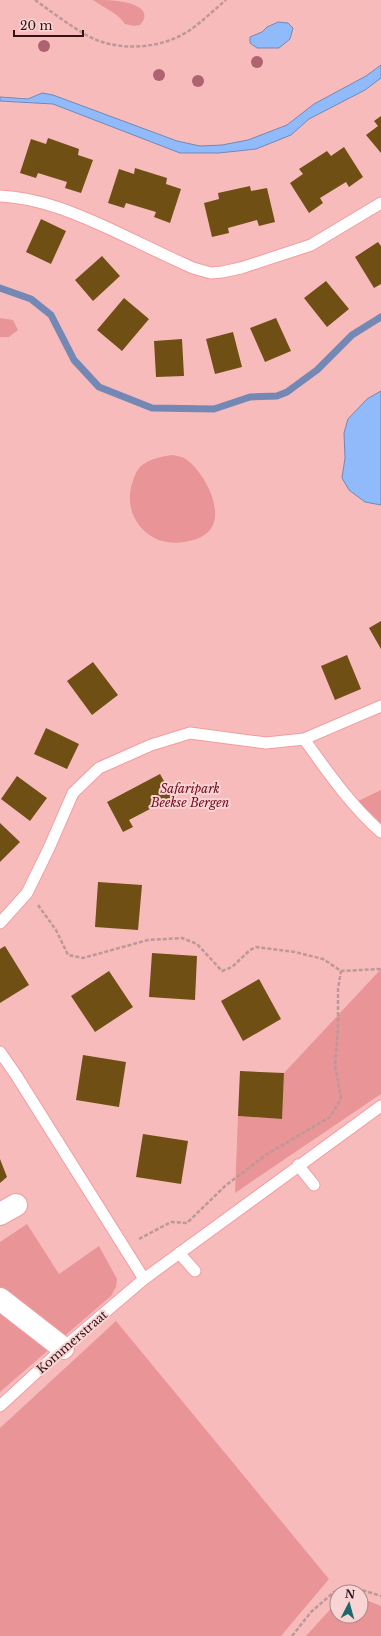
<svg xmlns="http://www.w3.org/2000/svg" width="381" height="1636" viewBox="0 0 381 1636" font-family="'Libre Baskerville',serif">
	<rect width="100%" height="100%" fill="#f9d4d4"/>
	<path fill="#f8bbbc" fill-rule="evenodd" d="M0,0h381v1636h-381zM337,1592h24v24h-24z"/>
	<path fill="#e99597" d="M93,0c16,0 41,0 50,11 3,6 1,9 -3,14l-6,1 -9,-2c-8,-12 -20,-15 -32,-24z
		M0,318l13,2 5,10 -9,7h-9z
		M173,455c4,1 11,2 14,5 17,12 40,54 21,72 -6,6 -16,9 -24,10 -34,6 -60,-23 -53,-55 2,-6 4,-15 9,-20 8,-8 22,-11 33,-12z
		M381,790v33l-23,-22z
		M381,969v125l-146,99 3,-77 43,3 3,-46z
		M27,1224l32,50 40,-28 18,33 -1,8 -5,9 -111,96v-150z
		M116,1321l213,258 -48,57h-281v-208z
		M361,1598l20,8v30h-75l30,-33 1,13h24z"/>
	<path fill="#90baf9" stroke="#7488b5" d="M278,22l10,1 5,5 -3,11 -11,9h-22l-7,-5v-6l12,-5 5,-5z
		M381,65v13l-16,12 -56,29 -18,16 -35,14 -37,4h-39l-127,-49 -53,-3v-4l28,2 14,-6 11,2 124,46 23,5 22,-1 26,-5 39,-15 27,-21 52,-28z
		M381,391v114l-16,-3 -16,-12 -7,-12 3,-20 -1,-25 4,-14 19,-20z"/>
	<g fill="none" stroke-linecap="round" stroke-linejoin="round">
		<path stroke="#7488b5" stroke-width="7" d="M0,288l31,11 20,16 23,45 25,27 53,21 62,1 36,-12 27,-1 10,-4 30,-22 35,-35 29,-18"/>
	</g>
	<path fill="#6f4f14" d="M381,116v37l-15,-18 12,-9 -4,-5z
		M48,138l31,11 -1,6 15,5 -12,33 -16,-5 2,-6 -29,-9 -2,5 -16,-5 11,-34 15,5z
		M344,147l19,30 -14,10 -3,-5 -26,16 3,5 -14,10 -19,-30 13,-9 -4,-5 28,-18 4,5z
		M135,168l32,10 -1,6 15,5 -11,34 -16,-6 2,-5 -30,-9 -2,5 -16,-5 11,-34 15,5z
		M250,186l1,5 16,-3 8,34 -16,4 -2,-6 -29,8 1,5 -17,4 -8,-34 15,-4 -1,-6z
		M41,219l25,12 -15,33 -25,-12z
		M378,242l3,4v38l-7,4 -19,-31z
		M102,256l18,20 -27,25 -18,-21z
		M326,281l23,28 -22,18 -23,-29z
		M124,298l25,21 -27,32 -25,-21z
		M276,318l15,33 -26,11 -15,-34z
		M233,332l9,35 -27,7 -9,-35z
		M182,339l2,37 -28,1 -2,-36z
		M381,621v28l-12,-21z
		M347,655l14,34 -26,11 -14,-34z
		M93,662l25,33 -26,20 -25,-34z
		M46,728l33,16 -12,25 -33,-15z
		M160,774l13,23 -44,23 4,7 -10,5 -16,-30z
		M17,776l30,22 -17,23 -29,-22z
		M0,823l20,19 -20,20z
		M98,882l44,3 -4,45 -43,-3z
		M5,946l24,39 -29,18v-54z
		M152,953l45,3 -2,44 -46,-3z
		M109,971l24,36 -38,25 -24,-36z
		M259,979l22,40 -38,22 -22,-40z
		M83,1055l43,7 -7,45 -43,-7z
		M240,1071l44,2 -2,46 -44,-3z
		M143,1134l45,7 -7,43 -45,-7z
		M0,1159l7,18 -7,6z"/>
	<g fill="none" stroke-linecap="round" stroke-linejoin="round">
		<defs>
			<path id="lane" d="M0,196c40,2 75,17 110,33 28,13 56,27 83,39l18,5 11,-1 19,-4 70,-23 70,-42
				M304,739l77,-33
				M0,923l27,-30 22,-45 24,-55 26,-25 52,-23 39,-12 76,10 38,-4c23,32 47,67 77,93
				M0,1052l16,23 128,204
				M298,1165l16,20
				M179,1253l16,18
				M0,1406l63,-58 81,-69 237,-173"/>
			<path id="street" d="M0,1214l16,-9
				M0,1299l63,49"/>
		</defs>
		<use href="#lane" stroke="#f39c9e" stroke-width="13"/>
		<use href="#street" stroke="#f39c9e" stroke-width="24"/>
		<path stroke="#bc9899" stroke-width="2.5" stroke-dasharray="4 2" stroke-linecap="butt" d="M35,0c17,12 35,26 53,36 32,17 76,13 105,-8 12,-9 22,-19 33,-28
			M38,905l18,25 12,25 15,3 65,-18 34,-2 15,6 25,27 10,-4 18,-17 6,-3 39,5 28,7 18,12 40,-2
			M139,1239l32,-17 16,1 38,-37 42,-32 63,-37 11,-18 -6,-34 3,-37v-39l3,-18
			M292,1636l19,-24 23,-20 25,-3 22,7"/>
		<use href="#lane" stroke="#fff" stroke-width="11"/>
		<use href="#street" stroke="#fff" stroke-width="22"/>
	</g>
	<g fill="#ad6470">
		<circle cx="44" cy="46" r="6"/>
		<circle cx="257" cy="62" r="6"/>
		<circle cx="159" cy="75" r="6"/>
		<circle cx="198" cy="81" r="6"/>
	</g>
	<g text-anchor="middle" stroke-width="4" stroke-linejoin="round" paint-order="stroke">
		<g font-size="12" font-style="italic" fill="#6f091e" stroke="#f9d4d4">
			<text x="190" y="793">Safaripark<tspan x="190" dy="14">Beekse Bergen</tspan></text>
		</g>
		<g font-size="12" fill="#331315" stroke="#f9d4d4">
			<text transform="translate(72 1342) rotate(-41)" y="4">Kommerstraat</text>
		</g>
	</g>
	<g transform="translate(349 1604) rotate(6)"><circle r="19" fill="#f9d4d4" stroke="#aa8788"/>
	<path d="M0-3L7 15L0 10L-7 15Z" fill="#1c696c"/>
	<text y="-6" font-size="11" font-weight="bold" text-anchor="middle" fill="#331315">N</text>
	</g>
	<path d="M14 30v6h69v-6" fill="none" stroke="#331315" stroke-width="2"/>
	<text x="20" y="30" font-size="12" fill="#331315" stroke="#f9d4d4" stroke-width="3" paint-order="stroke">20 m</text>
</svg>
